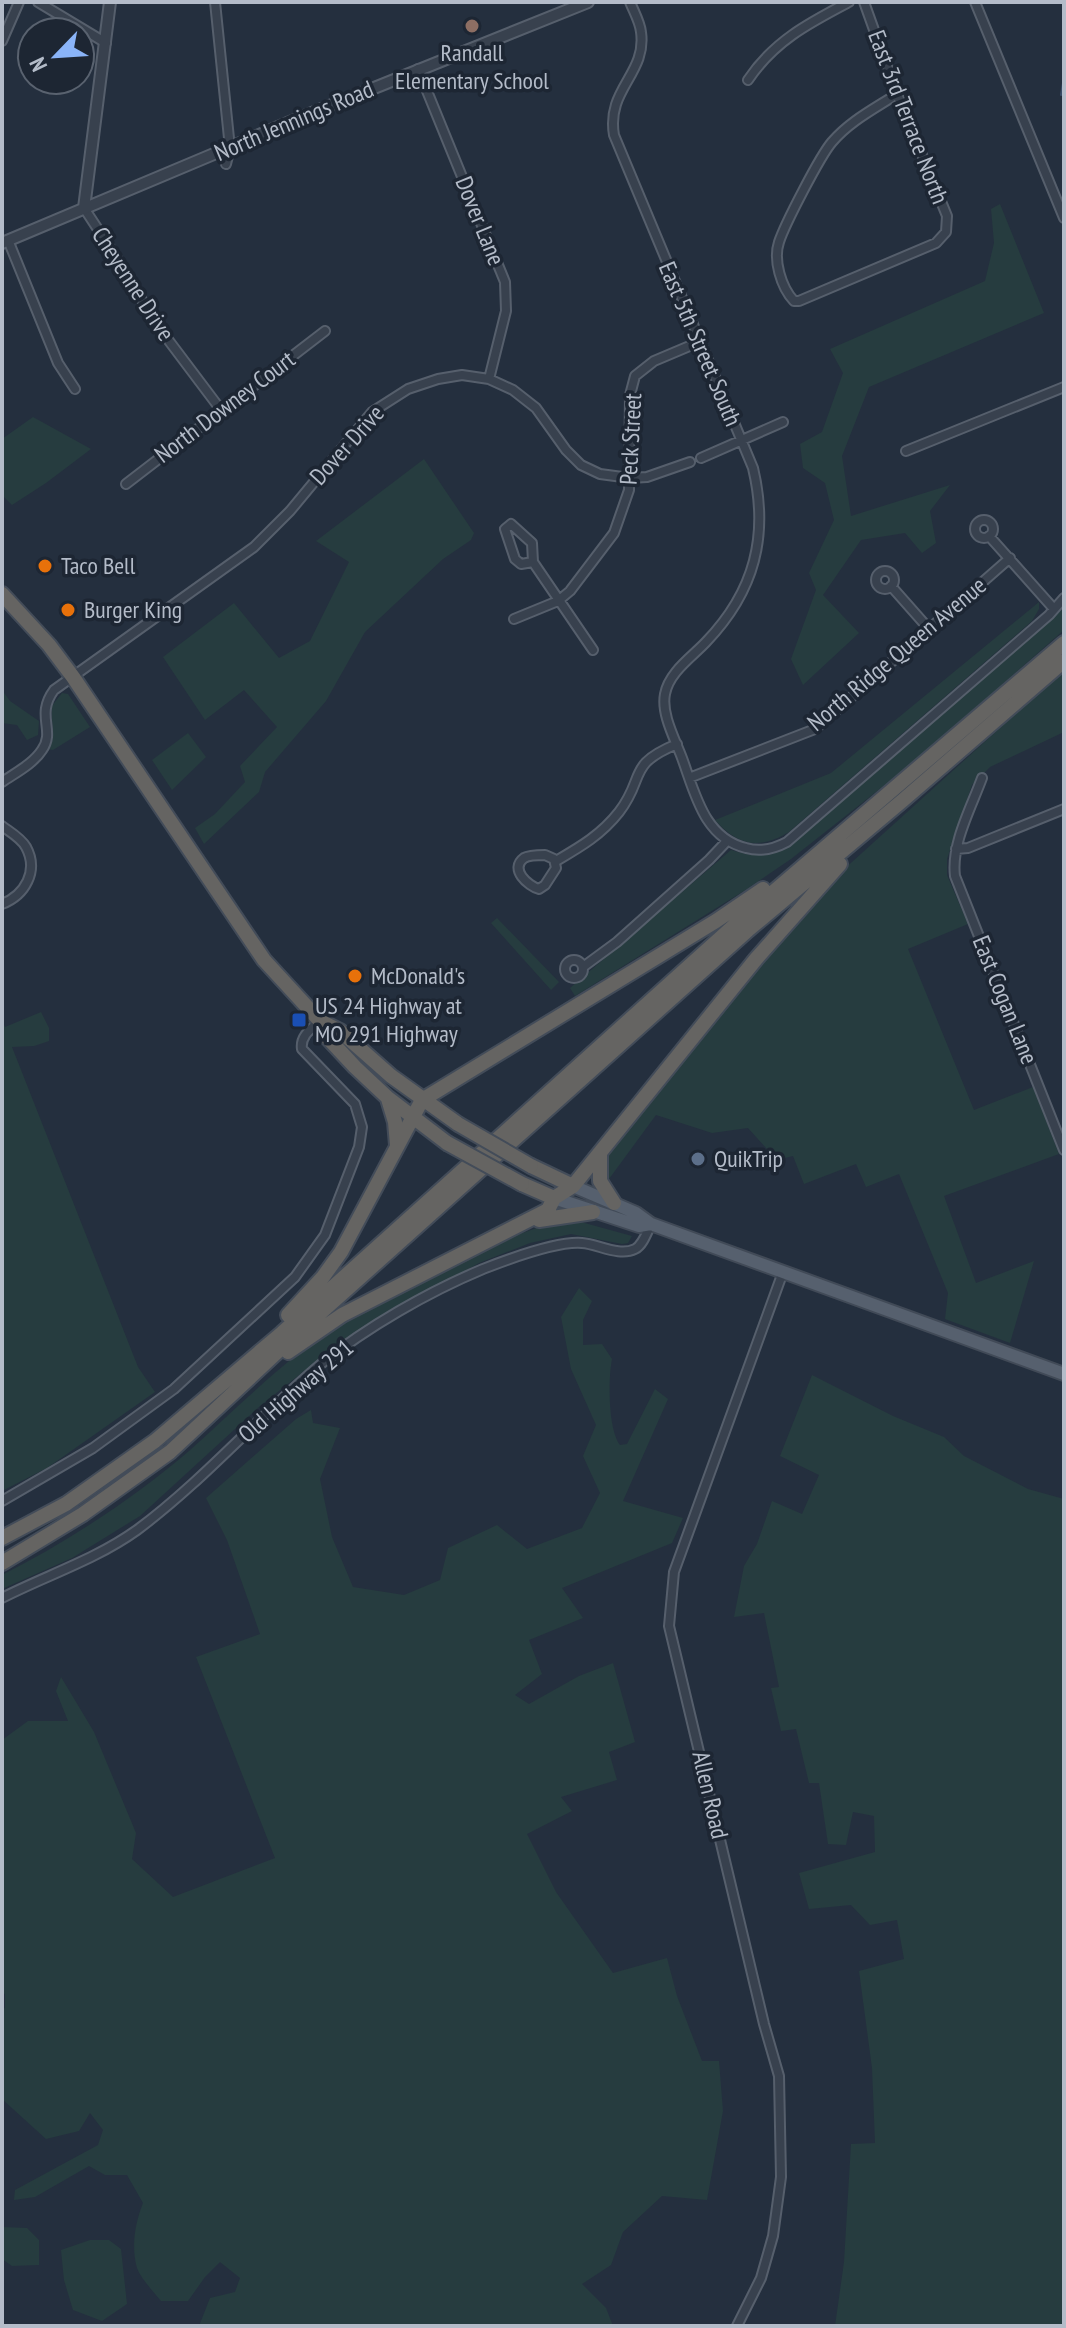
<svg xmlns="http://www.w3.org/2000/svg" width="1066" height="2328" viewBox="0 0 1066 2328" font-family="'PT Sans Narrow',sans-serif">
	<rect width="100%" height="100%" fill="#242f3e"/>
	<path fill="#263c3f" d="M1000,204l44,109 -175,74 -27,69 9,60 99,-31 -20,26 6,32 -14,10 -17,-20 -44,7 -38,55 36,38 -56,52 -12,-26 25,-69 -7,-17 25,-53 -9,-37 -22,-15 -3,-24 22,-12 21,-59 -13,-24 155,-68 9,-38 -3,-34z
		M33,417l58,32 -45,34 -34,22 -10,-10v-56z
		M424,459l50,74 -3,7 -28,19 -78,73 -39,69 -61,71 -6,20 -55,52 -9,-16 20,-14 30,-32 -5,-16 37,-39 -33,-37 -39,30 -42,-63 71,-54 45,55 31,-17 39,-79 -33,-21z
		M1039,602v7l-7,12 -243,211c-30,18 -51,14 -74,-12l116,-47z
		M1064,608v22l-150,132 -123,97 -44,30 -172,107 -5,-8 161,-138c23,8 38,6 59,-6z
		M1064,670v62l-74,35 -18,18 -25,74v16l21,49 -60,25 66,161 59,-23 26,67 -115,42 32,87 58,-22 -24,82 -65,-24 3,-26 -49,-119 -33,13 -10,-23 -52,20 -11,-28 -16,4 -29,-32 -36,5 -56,-18 -47,64 -4,-18 6,-12 220,-268z
		M2,690l8,11 29,20 -1,14 -11,5 -10,-15 -15,-2z
		M62,693l6,1 22,33 -37,23 -6,-1 6,-15 -2,-27z
		M188,733l18,24 -34,33 -20,-30z
		M497,918l62,64 -8,8 -60,-67z
		M41,1012l8,16v13l-15,5 -22,1 126,320 17,25 -108,76 -45,23v-471l3,7z
		M556,1222h25l51,14 -4,7 -6,1 -51,-10 -41,9 -51,20 -137,78 -82,65 -120,110 -68,42 -70,31v-14c65,-33 131,-76 187,-124 49,-44 97,-93 153,-129 22,-14 47,-24 70,-36 47,-24 93,-50 144,-64z
		M579,1288l13,13 -9,19v25l19,-1 10,15c-4,20 -4,70 8,86l7,-1 28,-55 13,10 -45,102 60,17 -11,25 -110,45 21,30 -54,22 13,34 -27,21 14,9 50,-28 34,-13 22,79 -26,10 8,28 -56,17 11,14 -45,23 29,58 57,81 54,-15 10,38 25,65h17l4,50 -16,89 -45,-4 -39,36 -12,33 -29,19 24,24 7,18h-414l11,-28 25,-6 5,-14 -20,-16 -15,15 -17,24h-27c-8,-10 -20,-22 -24,-33 -6,-21 -2,-45 6,-65l-16,-28h-22l-16,-9 -54,31 -21,3 1,-10 83,-45 5,-15 -13,-17 -11,18 -33,8 -44,-40v-90l3,-1v-14l-3,-1v-253l26,-19h40l-12,-30 5,-14 33,55 42,101 -4,26 41,38 102,-39 -79,-201 64,-23 -33,-94 -21,-42 90,-79 15,-9 2,13 27,5 -20,51 12,58 21,50 51,8 36,-15 8,-32 49,-23 30,24 55,-21 18,-35 -17,-37 13,-31 -25,-56 -10,-52z
		M812,1375l81,41 51,21 20,19 64,33 36,10v827h-229l9,-64 7,-118 24,-1 -3,-75 -13,-97 45,-12 -7,-39 -27,5 -19,-20 -42,4 -10,-36 76,-21 -1,-36 -21,-4 -7,33 -18,-1 -9,-61h-10l-13,-54 -15,2 -10,-43 8,-1 -15,-74 -30,4 10,-51 13,-22 15,-43 30,13 17,-39 -39,-19z
		M2,2227l25,1 12,12v25l-27,1 -10,-7z
		M90,2240h19l12,9 6,55 -25,17 -29,-11 -9,-30 -3,-30z"/>
	<g fill="none" stroke-linecap="round" stroke-linejoin="round">
		<path stroke="#394c67" stroke-width="2" d="M1061,95l3,-18"/>
		<defs>
			<path id="minor" d="M38,2l68,41
				M215,2l15,146 -4,16
				M630,2c4,10 10,20 11,30 6,42 -35,57 -27,103l139,333c16,67 2,123 -47,174 -14,15 -37,30 -41,52 -4,20 10,45 17,64 13,35 22,80 64,90 14,4 28,1 41,-6l262,-227 15,-17
				M864,2l33,92 50,122 -1,16 -10,11 -137,58h-5c-13,-14 -21,-41 -15,-59 6,-18 41,-86 53,-100 18,-21 42,-33 65,-48
				M975,2l89,216
				M2,41l17,-39
				M418,69l87,213 1,29 -17,68
				M748,80c26,-39 61,-57 101,-78
				M84,208l38,58 32,55 67,89
				M8,240l50,123 17,26
				M906,451l158,-64
				M701,458l82,-36
				M126,484l199,-153
				M975 529a9 9 0 1 1 18 0a9 9 0 1 1-18 0Z
				M511,524l21,19 1,19 -12,2 -6,-5 -10,-30z
				M989,536l65,73
				M533,562l60,88
				M876 580a9 9 0 1 1 18 0a9 9 0 1 1-18 0Z
				M891,586l38,43
				M514,619l44,-18 12,-10 44,-58 15,-43 1,-95 5,-19 19,-15 45,-19
				M689,778l126,-49 195,-171
				M982,778c-11,30 -31,66 -27,98l109,274
				M2,782c13,-9 31,-18 40,-32 14,-20 -7,-34 12,-60l200,-143 36,-36 82,-99 36,-23 30,-10 24,-4 27,4 24,11 23,18 30,42 15,15 19,9 30,4 17,-1 43,-15
				M2,826c8,6 19,12 24,21 13,24 -1,48 -24,57
				M956,849l12,-1 96,-39
				M545,855l9,4 2,9 -11,17 -6,4c-11,-3 -30,-20 -15,-31 5,-3 15,-3 21,-3z
				M556,861c24,-14 45,-26 63,-49 27,-35 7,-47 58,-68
				M565 969a9 9 0 1 1 18 0a9 9 0 1 1-18 0Z
				M583,967l34,-25 92,-82 18,-19
				M2,1501l91,-53 81,-59 121,-112 30,-42 34,-88 3,-20 -7,-23 -53,-55c-2,-13 9,-20 18,-28
				M2,1598c45,-23 93,-38 135,-68 66,-49 121,-113 184,-166 46,-37 107,-72 162,-95 23,-9 74,-28 99,-26 16,1 37,14 53,6 8,-4 12,-17 16,-25
				M737,2326l24,-48 12,-42 8,-59 -2,-101 -15,-52 -95,-398 5,-54 109,-300"/>
			<path id="tertiary" d="M84,208l26,-206
				M2,243l295,-124 291,-117"/>
			<path id="primary" d="M573,1186l63,27 15,11 413,150
				M554,1198l85,28 12,-2"/>
			<path id="trunk" d="M2,594l47,51 24,32 191,283 56,61 7,16 28,30 33,31 59,45
				M320,1021l20,10 51,45 67,48
				M388,1099l7,23 2,23
				M600,1153v28l14,22
				M531,1166l42,20
				M522,1184l32,14
				M539,1220l54,-8
				M288,1315l35,-38 18,-25 81,-152 294,-179 47,-32
				M288,1352l54,-37 206,-105 6,-12 19,-12 183,-227 84,-95
				M2,1538l64,-34 89,-63 127,-108 455,-410 327,-280
				M2,1563l81,-49 87,-62 118,-110 460,-412 154,-129 162,-140"/>
		</defs>
		<use href="#minor" stroke="#565f6c" stroke-width="12"/>
		<use href="#tertiary" stroke="#565f6c" stroke-width="14"/>
		<use href="#primary" stroke="#414a57" stroke-width="16"/>
		<use href="#trunk" stroke="#434c59" stroke-width="18"/>
		<use href="#minor" stroke="#38414e" stroke-width="8"/>
		<use href="#tertiary" stroke="#38414e" stroke-width="10"/>
		<use href="#primary" stroke="#56606e" stroke-width="12"/>
		<use href="#trunk" stroke="#656462" stroke-width="14"/>
		<defs>
			<path id="trunk-bridge" d="M458,1124l73,42
				M447,1143l75,41"/>
		</defs>
		<use href="#trunk-bridge" stroke="#434c59" stroke-width="18" stroke-linecap="butt"/>
		<use href="#trunk-bridge" stroke="#656462" stroke-width="14"/>
	</g>
	<circle fill="#8d6e63" stroke="#1d2633" stroke-width="3" cx="472" cy="26" r="8"/>
	<g fill="#e8710a" stroke="#1d2633" stroke-width="3">
		<circle cx="45" cy="566" r="8"/>
		<circle cx="68" cy="610" r="8"/>
		<circle cx="355" cy="976" r="8"/>
	</g>
	<rect fill="#1a4fb4" stroke="#1d2633" stroke-width="3" x="291" y="1012" width="16" height="16" rx="4"/>
	<circle fill="#5c6f8a" stroke="#1d2633" stroke-width="3" cx="698" cy="1159" r="8"/>
	<g text-anchor="middle" stroke-width="7" stroke-linejoin="round" paint-order="stroke">
		<g font-size="24" fill="#b4bcc9" stroke="#1d2633" text-anchor="start">
			<text x="472" y="61" text-anchor="middle">Randall<tspan x="472" dy="28">Elementary School</tspan></text>
			<text x="61" y="574">Taco Bell</text>
			<text x="84" y="618">Burger King</text>
			<text x="371" y="984">McDonald's</text>
			<text x="315" y="1014">US 24 Highway at<tspan x="315" dy="28">MO 291 Highway</tspan></text>
			<text x="714" y="1167">QuikTrip</text>
		</g>
		<g font-size="24" fill="#b4bcc9" stroke="#1d2633">
			<text transform="translate(908 117) rotate(69)" y="8">East 3rd Terrace North</text>
			<text transform="translate(294 121) rotate(-23)" y="8">North Jennings Road</text>
			<text transform="translate(480 221) rotate(68)" y="8">Dover Lane</text>
			<text transform="translate(133 284) rotate(57)" y="8">Cheyenne Drive</text>
			<text transform="translate(700 344) rotate(67)" y="8">East 5th Street South</text>
			<text transform="translate(225 407) rotate(-37)" y="8">North Downey Court</text>
			<text transform="translate(631 439) rotate(-87)" y="8">Peck Street</text>
			<text transform="translate(347 445) rotate(-48)" y="8">Dover Drive</text>
			<text transform="translate(897 654) rotate(-40)" y="8">North Ridge Queen Avenue</text>
			<text transform="translate(1005 1000) rotate(68)" y="8">East Cogan Lane</text>
			<text transform="translate(296 1391) rotate(-41)" y="8">Old Highway 291</text>
			<text transform="translate(710 1795) rotate(77)" y="8">Allen Road</text>
		</g>
	</g>
	<rect width="1066" height="2328" fill="none" stroke="#b4bcc9" stroke-width="8"/>
	<g transform="translate(56 56) rotate(245)"><circle r="38" fill="#1d2633" stroke="#59626f" stroke-width="2"/>
	<path d="M0-6L14 30L0 20L-14 30Z" fill="#8ab4f8"/>
	<text y="-12" font-size="22" font-weight="bold" text-anchor="middle" fill="#b4bcc9">N</text>
	</g>
</svg>
